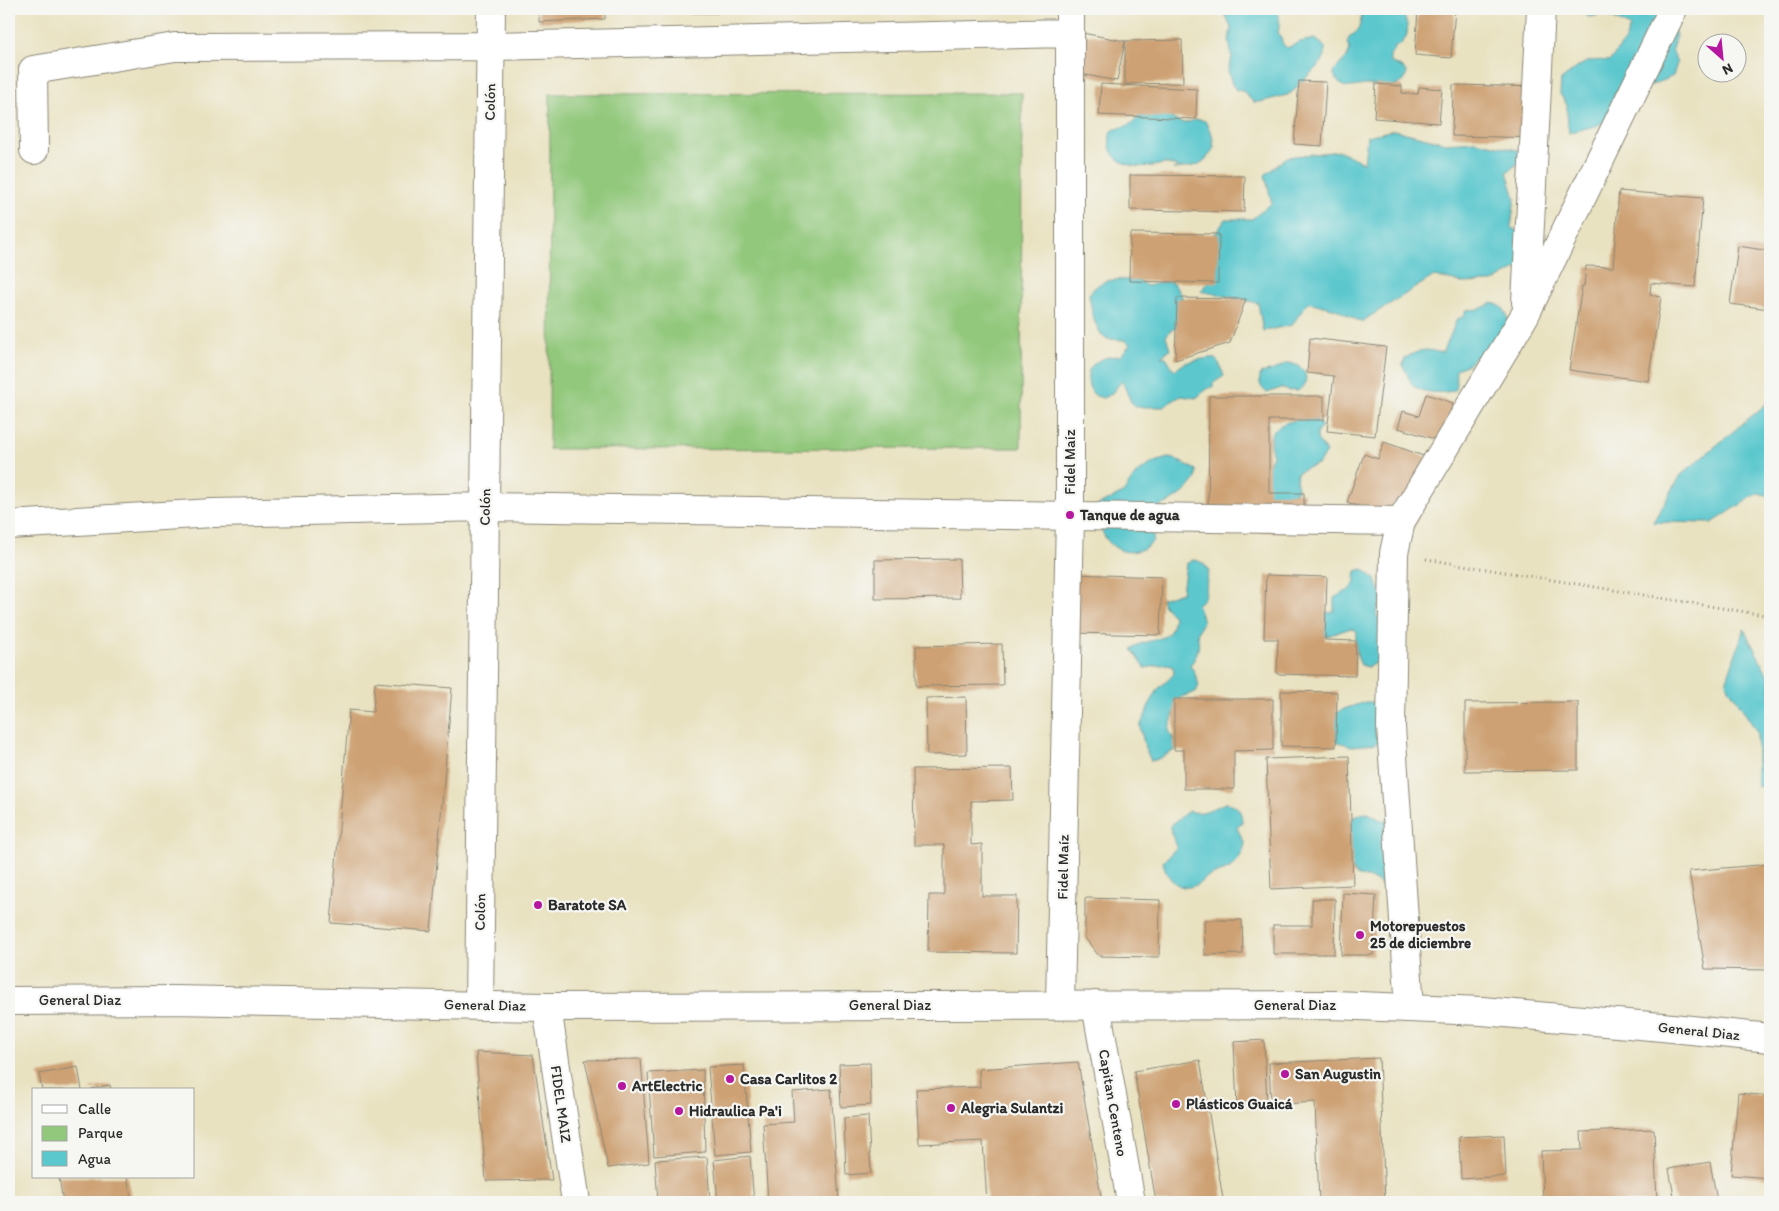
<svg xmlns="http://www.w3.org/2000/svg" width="1779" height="1211" viewBox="0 0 1779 1211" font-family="Itim,sans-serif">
	<rect width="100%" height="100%" fill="#f6f6f2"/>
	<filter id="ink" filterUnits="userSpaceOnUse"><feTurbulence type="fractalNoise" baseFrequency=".02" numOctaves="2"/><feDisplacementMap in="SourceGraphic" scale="10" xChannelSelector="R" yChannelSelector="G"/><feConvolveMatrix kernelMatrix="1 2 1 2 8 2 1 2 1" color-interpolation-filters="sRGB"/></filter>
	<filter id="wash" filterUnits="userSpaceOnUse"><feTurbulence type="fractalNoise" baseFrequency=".0096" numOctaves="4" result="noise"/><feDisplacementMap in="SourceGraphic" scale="20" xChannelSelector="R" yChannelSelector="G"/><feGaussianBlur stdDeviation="1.12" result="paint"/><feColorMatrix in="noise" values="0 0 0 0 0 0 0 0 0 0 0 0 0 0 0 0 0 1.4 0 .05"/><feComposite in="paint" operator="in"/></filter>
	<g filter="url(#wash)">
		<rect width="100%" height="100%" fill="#e9e2c1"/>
		<path fill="#92c87b" stroke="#5e7a53" d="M1022,93l-1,355 -472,1 1,-355z"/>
		<path fill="#5bc8ce" stroke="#437a7c" d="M1223,9h54l3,15 -2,7 5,13 4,4 13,-6 15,-3 6,4 4,5v8l-3,6 -30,30 -5,3 -27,7h-7l-10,-11 -7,-1 -4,-6 -4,-13 4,-14 -3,-16 2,-13z
			M1373,9h25c8,6 13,23 6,31 -2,4 -7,6 -10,8l1,1 -5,6v7l13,6 4,5 -3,8c-14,9 -19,4 -35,4 -18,0 -27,10 -36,-13l14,-15 3,-8 -3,-6 3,-7c11,-5 9,-10 12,-21z
			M1579,9h91l1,14 5,12 -4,14 5,14 -4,13 -40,17 -16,-3 -6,14v14l-13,7 -29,8 -2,-14v-14l-7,-11 1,-14c20,-14 21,-22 49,-19l15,-21 5,-13 -26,-13 -15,3z
			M1164,113c6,4 13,10 20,10 9,-1 10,-6 21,-2l7,13 2,14c-11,19 -21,19 -41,21l6,-1c-3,-2 -7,-3 -11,-4 -5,-1 -11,2 -16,2 -24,3 -49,-6 -41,-35 12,-5 22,-4 28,-16z
			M1394,130l52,13 29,-2 56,12 -24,19 8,26 -4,29 21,17 -14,24 -25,14 -31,1 -28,-7 -73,46 -25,-13 -28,-7 -16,23 -29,6 -5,-28 -57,-12 17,-22 -9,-27 17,-23h26l20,-16 -7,-28 22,-18 53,-6 24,12 3,-27z
			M1135,279l12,7 21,-5 6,3 9,14 -4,5 -2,7 3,6 -3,12 -6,2 -5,6 4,13 -9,8h5l8,13c4,-2 8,-5 11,-7 3,-1 25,-6 29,-5l5,5 5,13 -12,8 2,2 -7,3 -11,9 -15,-2 -19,11h-25l-6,-5 -9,-21 -11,13 -8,4c-1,0 -6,-2 -7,-2 -8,-5 -11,-22 -5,-29 7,-9 19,-11 29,-11l10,-11 -5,-5 -17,-1 -6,-3 -9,-18 -4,-24c16,-19 23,-12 46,-15z
			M1492,303c13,3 13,8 17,19l-14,31 -21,5 -5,6 -13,5c-1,7 1,14 -1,21 -11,4 -35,4 -43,-6 -4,-6 -6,-13 -9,-19l2,-7c6,-3 14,-8 21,-8 7,0 10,3 17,2l2,-7 4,-6 8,-20 6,-2 3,-7 14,-1z
			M1287,363c18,1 27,18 9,29v-2l-7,1 -8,-3 -14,5c-7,-6 -9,-11 -6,-20l13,-3z
			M1770,398v98l-12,-3 -46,30 -59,-1 28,-47 84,-70z
			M1311,418l6,3 5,6 -5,5v7l9,13 -8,13v-1l-14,5 -7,4 -1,7 2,7 -3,6 -44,4 5,-28 14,-7 3,-7c-12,-30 16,-35 38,-37z
			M1168,458l7,1 21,11v8c-10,16 -22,23 -39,29l-3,20 -1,14c-18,19 -43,12 -52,-12 -3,-6 -3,-16 -4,-23l26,-13 13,-19 18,-12z
			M1193,560c9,1 12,4 16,12 -5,12 1,25 -12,32l6,17 -6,13c4,13 0,21 -7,32l4,5 5,14 -3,7 -15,5 -4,6 -8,27 8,19 -19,10 -7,2 -6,-13 -5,-22 6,-12 2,-7 11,-19 15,-14 -1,-7 -6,-3 -22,4 -13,-19c10,-10 35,-7 39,-20 2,-4 2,-9 3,-12l-10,-11 -3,-7 21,-7 4,-28z
			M1363,569l11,9 9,18c-2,7 -6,11 -7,18l4,6 12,34 -24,13 -7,-2c-5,-9 -7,-24 -4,-34l-6,-3 -27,9 -3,-23 13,-3v-13c17,-11 20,-4 22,-27z
			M1744,629l26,50v105l-13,3v-55l-31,-49z
			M1365,702h7l15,15 -6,23 -6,4 -23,2 -14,-4 -5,-6 -1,-20 12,-7z
			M1226,803c12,1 16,9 16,20l-5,5 8,16c-3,12 -11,25 -25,28 -4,2 -7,2 -11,4 -5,2 -8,7 -13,9 -18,8 -30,-8 -33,-23l14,-15 -6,-14 -1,-7c7,-5 12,-11 19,-15 14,5 24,-4 37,-8z
			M1368,813l13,7h7l2,68 -7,-1 -6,-6 -21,-6 -11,-18 1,-27 8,-13 7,-3z"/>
		<g id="blocks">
			<path fill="#cda173" d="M539,9h66v10l-66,3z
				M660,9h58v4h-58z
				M1418,9h37l-4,49 -36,-3z
				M1082,33l43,8 -8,40 -42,-8z
				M1182,40l1,43 -58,1v-43z
				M1299,81l27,1 -4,64 -28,-2z
				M1101,84l96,5 -1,30 -97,-4z
				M1376,84l26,2v7l16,1 1,-7 23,2 -3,34 -65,-5z
				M1453,85l93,2 -1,51 -93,-2z
				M1130,175l115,1 -1,36 -114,-2z
				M1619,191l84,7 -8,89 -44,-4 -1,12 11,2 -13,84 -79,-11 13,-84h2l2,-20 27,1z
				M1130,233l89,1 -1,49 -89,-2z
				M1738,246l32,5v58l-40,-5z
				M1177,298l69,1 -16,44 -55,17z
				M1310,338l76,9 -11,89 -48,-5 7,-55 -27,-3z
				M1426,394l27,9 -12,38 -43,-13 5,-17 16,5z
				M1209,396h115v24h-55v73h35v39h-96z
				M1384,442l54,19 -23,65 -68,-24 17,-48 14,5z
				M959,559l1,39 -85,1v-39z
				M1073,574l89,3 -2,58 -89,-2z
				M1266,575l61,2 -2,63 31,1 -1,35 -78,-2 1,-35h-14z
				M1002,644l1,41 -87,1v-40z
				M375,682l77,6 -21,243 -100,-8 18,-213 24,2z
				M1281,691l56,1 -1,55 -55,-1z
				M966,697l1,57 -40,1 -1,-57z
				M1174,699h99v51l-39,1v38h-50v-39h-10z
				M1578,702v68l-113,1v-68z
				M1349,756l4,129 -82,4 -5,-130z
				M1012,768l1,32 -42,1v44l11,-1v52h35l-1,57 -88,-1 1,-57h15v-50h-30l-1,-76z
				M1770,864v106l-65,-1 -16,-98z
				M1343,893l33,2 -3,60h-32z
				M1085,898l75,2 -1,57 -60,-1 -14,-18z
				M1312,899h23l-1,55h-61v-29h39z
				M1204,920h38l1,34 -38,1z
				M1264,1040l3,64 -30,2 -3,-64z
				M476,1052l57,3 19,125 -66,1z
				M1379,1058l6,144h-66l-4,-100 -44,3 -2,-42z
				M641,1059l8,104 -41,5 -23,-108z
				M1200,1060l23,139 -18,3h-49l-22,-131z
				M1078,1062l24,140h-115l-4,-61 -64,3 -3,-55 64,-2 -1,-18z
				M870,1063l1,42 -30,2 -2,-43z
				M744,1065l7,87 -36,3 -7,-88z
				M78,1067l4,23h-40l-3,-16z
				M703,1070l2,82 -51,4 -6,-83z
				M110,1085l1,5h-20v-1z
				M831,1089l8,112 -71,1 -5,-78 31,-2 -2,-30z
				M1738,1093l32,3v82l-39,-3z
				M868,1116l3,57 -25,2 -2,-57z
				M1654,1129l3,73h-114l-2,-51 41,-1 -1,-18z
				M1504,1135l2,41 -45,3 -2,-42z
				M750,1156l4,46h-36l-4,-42z
				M707,1157l3,45h-52l-3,-42z
				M1710,1162l7,39 -11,1h-31l-6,-33z
				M59,1177h68l5,25h-69z"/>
		</g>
	</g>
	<g filter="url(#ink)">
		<use href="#blocks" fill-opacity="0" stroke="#8a8676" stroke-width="1"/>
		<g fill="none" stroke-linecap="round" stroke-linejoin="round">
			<defs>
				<path id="street" d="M34,150l-1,-80 142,-23 316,-1 579,-13
					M1526,302l15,-293
					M9,525l204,-12 272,-6 916,14
					M479,1005l12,-996
					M1060,1005l10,-490v-506
					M1096,1005l35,197
					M547,1007l29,195
					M1410,1008l-19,-281 3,-174 7,-32 124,-206 148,-306"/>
				<path id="secondary" d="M9,1001l166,-1 372,7 787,-2 148,6 180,16 108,11"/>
			</defs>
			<use href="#street" stroke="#8a8676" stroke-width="30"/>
			<use href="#secondary" stroke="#8a8676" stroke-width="30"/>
			<path stroke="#8a8676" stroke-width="3" stroke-dasharray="1 4" stroke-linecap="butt" d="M1426,559l344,57"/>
			<use href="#street" stroke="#fff" stroke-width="28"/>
			<use href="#secondary" stroke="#fff" stroke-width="28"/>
		</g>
	</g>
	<g fill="#b5179e" stroke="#f6f6f2" stroke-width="2">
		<circle cx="1070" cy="515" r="5"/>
		<circle cx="538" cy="905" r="5"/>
		<circle cx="1360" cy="935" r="5"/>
		<circle cx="1285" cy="1074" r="5"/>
		<circle cx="730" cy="1079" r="5"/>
		<circle cx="622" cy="1086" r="5"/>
		<circle cx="1176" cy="1104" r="5"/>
		<circle cx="951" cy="1108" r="5"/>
		<circle cx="679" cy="1111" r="5"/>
	</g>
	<g text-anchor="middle" stroke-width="4.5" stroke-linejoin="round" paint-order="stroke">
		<g font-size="15" fill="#2b2b2b" stroke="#f6f6f2">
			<text transform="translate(490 102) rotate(-89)" y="5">Colón</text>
			<text transform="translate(1070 462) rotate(-90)" y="5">Fidel Maíz</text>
			<text transform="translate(485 507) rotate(-89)" y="5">Colón</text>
			<text transform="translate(1063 867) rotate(-89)" y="5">Fidel Maíz</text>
			<text transform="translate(480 912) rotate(-89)" y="5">Colón</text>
			<text x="80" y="1005">General Diaz</text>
			<text transform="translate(485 1005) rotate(1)" y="5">General Diaz</text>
			<text x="890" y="1010">General Diaz</text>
			<text x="1295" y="1010">General Diaz</text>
			<text transform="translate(1699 1031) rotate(6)" y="5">General Diaz</text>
			<text transform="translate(1113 1103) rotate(80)" y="5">Capitan Centeno</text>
			<text transform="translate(561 1104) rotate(82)" y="5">FIDEL MAIZ</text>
		</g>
		<g font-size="15" font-weight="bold" fill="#2b2b2b" stroke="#f6f6f2" text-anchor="start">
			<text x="1080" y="520">Tanque de agua</text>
			<text x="548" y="910">Baratote SA</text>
			<text x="1370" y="931">Motorepuestos<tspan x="1370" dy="17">25 de diciembre</tspan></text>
			<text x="1295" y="1079">San Augustin</text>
			<text x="740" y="1084">Casa Carlitos 2</text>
			<text x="632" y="1091">ArtElectric</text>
			<text x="1186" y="1109">Plásticos Guaicá</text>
			<text x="961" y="1113">Alegria Sulantzi</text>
			<text x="689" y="1116">Hidraulica Pa'i</text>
		</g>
	</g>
	<rect width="1779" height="1211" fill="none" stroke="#f6f6f2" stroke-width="30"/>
	<rect x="32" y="1088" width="162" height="90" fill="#f6f6f2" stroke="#a5a5a2"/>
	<rect x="42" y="1105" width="25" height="8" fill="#ffffff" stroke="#a5a5a2"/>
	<text x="78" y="1114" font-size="15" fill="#2b2b2b">Calle</text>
	<rect x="42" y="1126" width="25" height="15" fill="#92c87b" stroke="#a5a5a2"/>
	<text x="78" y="1138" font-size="15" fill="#2b2b2b">Parque</text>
	<rect x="42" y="1151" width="25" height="15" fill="#5bc8ce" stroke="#a5a5a2"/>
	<text x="78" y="1164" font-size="15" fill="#2b2b2b">Agua</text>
	<g transform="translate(1722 58) rotate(153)"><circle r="24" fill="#f6f6f2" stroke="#a5a5a2"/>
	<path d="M0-4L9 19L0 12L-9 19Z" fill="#b5179e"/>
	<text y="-8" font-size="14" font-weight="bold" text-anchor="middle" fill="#2b2b2b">N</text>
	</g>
</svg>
